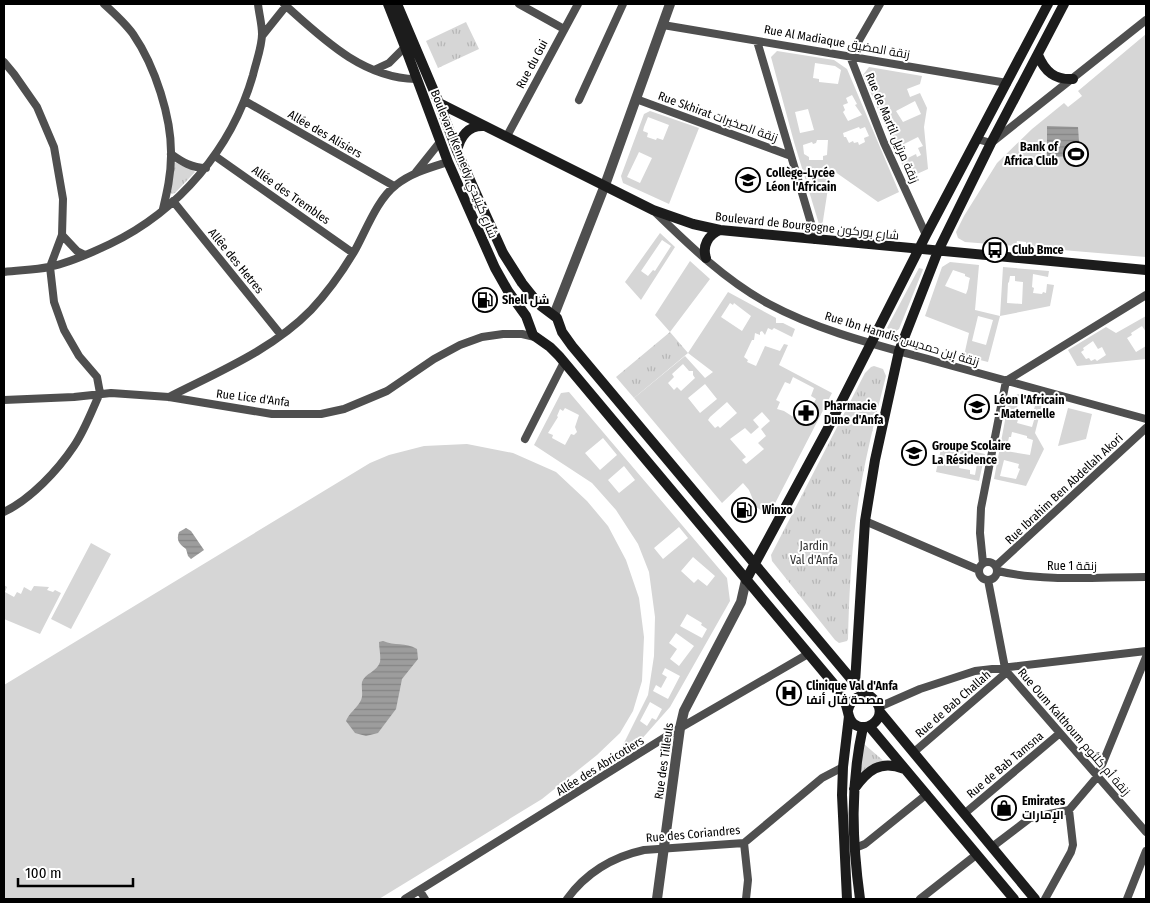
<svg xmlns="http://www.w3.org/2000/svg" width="1150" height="903" viewBox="0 0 1150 903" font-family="'Fira Sans Condensed',Cairo,sans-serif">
	<defs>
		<pattern id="grass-tufts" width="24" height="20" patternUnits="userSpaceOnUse" patternTransform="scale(1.25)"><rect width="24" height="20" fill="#d6d6d6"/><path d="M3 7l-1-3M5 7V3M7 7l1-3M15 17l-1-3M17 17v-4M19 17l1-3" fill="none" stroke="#b6b6b6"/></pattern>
		<pattern id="water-rules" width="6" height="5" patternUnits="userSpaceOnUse" patternTransform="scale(1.25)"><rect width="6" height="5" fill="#9d9d9d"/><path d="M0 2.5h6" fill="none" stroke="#858585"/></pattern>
	</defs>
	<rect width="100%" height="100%" fill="#fff"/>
	<path fill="url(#grass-tufts)" d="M466,22l13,27 -41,19 -12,-27z
		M174,162l19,8 2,2 -20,21 -3,1 -2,-2z
		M670,332l18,21 -54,45 -18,-21z
		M874,366l9,3 3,7c-12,47 -24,94 -30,142 -5,40 -7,80 -8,121l-1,2 -8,2 -4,-3 -63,-79 -1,-6 94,-182 6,-6z
		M864,744l22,19 -27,12z"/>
	<path fill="#d6d6d6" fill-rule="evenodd" d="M1146,34v223l-120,-10v-5l-9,-1 -1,5 -51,-4 -7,-4 -2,-6 8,-16 33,-53 35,-34 32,-26 4,4 14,-11 -4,-5z
		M777,51l57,9 13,9 52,123 -21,10 -47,-33 -9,58 -3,-3 -25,-82 -23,-85zM815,63l20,3 6,4 -3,14 -19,-2v-3l-6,-1zM852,95l5,9 -2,1 7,10 -14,6 -5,-9 2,-2 -2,-5 5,-2 -2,-5zM808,109l6,21 -14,3 -5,-21zM859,127l1,2 5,-2 4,9 -5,2 1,4 -6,3 -1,-3 -4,1 -1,-2 -4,2 -3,-6h-2l-1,-4zM817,140h11l-1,15 -4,1v4h-14v-3l-5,-3 -1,-9 9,-3 1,2 3,-1z
		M869,67l53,9 -2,8 -13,5 3,8 10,-4 7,15 -3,19 4,42 -20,9 -45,-103zM915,101l6,13 -18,8 -7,-11zM918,137l5,9 -5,2 3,7 -4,2 -1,-3 -8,4 -6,-13z
		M650,111l49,17 -30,76 -46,-21 -2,-7 23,-62zM648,117l21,8 -6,15 -6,-2 -1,2 -9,-3 1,-4 -5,-2 1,-4zM639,152l13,6 -12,25 -13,-6z
		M660,233l15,14 -34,53 -16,-18zM662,240l9,6 -16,25 -2,-1 -5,6 -7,-5z
		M690,261l20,18 -40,53 -15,-17z
		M950,262l29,3 -4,45 25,6 3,-49 46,4 -1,6 -15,-3 -1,13 2,1 -1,5 9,1 1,-2 3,1 1,-9 7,1 -4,21 -50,10 -12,46 -24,-6 5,-23 -44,-17 17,-49zM953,270l12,4v2l5,2c-2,6 -1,10 -4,16l-21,-8zM1010,276h5v5l8,1 -1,22 -15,-1 1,-20 1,-1zM978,316l15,4 -7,25 -14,-4z
		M919,268l4,1 -1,3 -23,57 -4,3 -8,-4 1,-2z
		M728,292l48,26v5h7l12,6 -3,8 -18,-9 -2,2 -4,-2 -3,7 -3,-4 -2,1v3l-5,-2 -1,7h-2l-8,17 4,3 -1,2 9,4 9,-20 15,5 4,-7 4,1 -9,20 53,28 -63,122 -13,-8 -7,-17 -6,-7 -21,20 -88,-105 51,-42 20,22 8,-6 -25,-19zM730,303l3,2 1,-2 17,13 -9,15 -21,-14zM683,364l6,7h4v4l2,3 -14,13 -4,-4 -3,3 -6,-7 6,-6 -2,-3zM793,377l21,11 -3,8 5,3 -9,16 -6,-2 -3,7 -14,-9 -7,-2 3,-7 -4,-2 9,-18 5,2zM705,384l12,15 -17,14 -12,-15zM727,402l10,11 -17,15 -2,-2 -3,2 -7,-8 2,-3zM762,412l8,9 -9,8 5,7 -8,7 6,6 -18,15 -4,-4 4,-3 -16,-18 15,-11 6,6 8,-7 -6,-7z
		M1146,316v16l-4,-6 -11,7 1,2 -5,3 9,14 10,-6v13l-69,7 -9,-16 38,-23 10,6zM1093,341l5,8 4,-2 4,8 -9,6 -2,-2 -4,2 -2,-3 -3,1 -5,-7 3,-2 -1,-2z
		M569,392l158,186 3,23 -60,106 -38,43 -9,-5 25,-50 6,-39 1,-39 -6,-45 -11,-28 -22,-34 -24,-27 -58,-38 27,-52zM565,408l14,7 -4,12 2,5 -3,3 -3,-1 -6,11 -13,-7 1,-3 -5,-2 10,-16 -1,-1 3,-7 3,2zM603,438l14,17 -17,15 -15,-17zM624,466l11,14 -16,13 -11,-13zM679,527l9,11 -25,21 -9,-11zM693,557l22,19 -8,10 -9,-7 -4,4 -13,-12zM687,614l15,9 -1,2 6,4 -5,9 -22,-12zM676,633l18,13 -15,20 -9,-7 7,-10 -8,-6zM665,668l15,8 -12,23 -15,-8 3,-6 5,3 6,-11 -5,-3zM650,702l12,7 -6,11 -4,-2 -5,8 -7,-5z
		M1018,394l25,7 -8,32 9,16 -18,37 -32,-7 15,-80zM1019,403l16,3 -1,3 3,1 -5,17 -15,-4 2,-7 3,1v-2l-8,-2zM1012,432l15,4v2l6,2 -3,15 -24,-4 3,-14h2zM1004,460l15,4 -1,4 2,1 -4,10 -16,-3z
		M1068,408l24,6 -6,25 -28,7z
		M467,444l46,9 43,19 31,29 21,25 18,34 13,38 5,39 -2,44 -9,30 -13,22 -23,22 -55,44 -163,100h-375v-214l366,-222 19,-8 35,-9z
		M942,444l43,10 -6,27 -43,-9zM955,453l23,5 -3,17 -5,-1v-4l-11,-2 1,-8 -6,-1z
		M91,543l20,11 -40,75 -20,-10z
		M4,585l3,2 -2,5 9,5 3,-5 4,2 3,-7 7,4 3,-5 15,1 -2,3 6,2 2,-2 6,3 -21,41 -36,-15z"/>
	<path fill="url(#water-rules)" d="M1047,126l31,1 2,29 -33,1z
		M186,528l5,3 13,19 -13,9 -3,-3 -2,-7c-7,-5 -10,-9 -7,-17z
		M383,641c12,5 22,1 34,8l1,10 -16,20 -6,30 -18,24 -12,3 -11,-3 -9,-12c3,-8 10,-12 14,-19 4,-6 1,-13 2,-20 3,-9 15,-10 18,-20 1,-6 -1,-14 -1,-20z"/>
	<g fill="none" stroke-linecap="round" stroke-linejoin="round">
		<path stroke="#4f4f4f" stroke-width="8" d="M104,4c10,9 21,19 29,30 22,32 39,84 38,122 0,19 -4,36 -8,53
			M284,4c38,34 78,74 132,75
			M519,4l45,25
			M880,4l-30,52 34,87 42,92
			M663,25l344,58
			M262,36l24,-30
			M757,41l59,199
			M4,62l10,12 23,33 17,40 9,52 -1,36 -12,32 4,35 10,28 15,26 18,21 3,16
			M374,70l15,-7 16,-16 3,-1
			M636,99l155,57
			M579,100l44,-96
			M245,101l149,85
			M507,136l71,-132
			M977,139l14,4 155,-123
			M171,154c11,8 21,14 35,14
			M215,156l138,97
			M416,172l24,-30
			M173,201l108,134
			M654,211c35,34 72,70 115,93 52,28 112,42 169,58 69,19 139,38 208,57
			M62,235l15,16 8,4
			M4,272c15,-2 31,-2 45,-5 20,-4 42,-14 61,-23 69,-33 122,-96 143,-169 3,-13 9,-28 9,-41 0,-10 -3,-20 -4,-30
			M169,397c49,-25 103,-47 142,-87 16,-17 31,-38 43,-58 11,-19 23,-53 42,-67 15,-12 33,-17 52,-23
			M4,400l70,-3 37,-4 58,4 103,17h49l23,-5 43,-18 47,-32 26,-14 22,-8 21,-3h19l13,3
			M525,439l39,-77
			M4,512c27,-13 54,-42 70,-66 11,-16 18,-36 26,-53
			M865,521l114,49
			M979 571a9 9 0 1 1 18 0a9 9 0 1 1-18 0Z
			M983,563l-3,-30 1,-25 25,-127 140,-86
			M996,566l150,-138
			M998,571c45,11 101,6 148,6
			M988,580l17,88 2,4 139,160
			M879,707l41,-18 55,-18 171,-20
			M914,752l93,-80
			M964,814l96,-81
			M744,843l4,37 -2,19
			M992,847l38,-29 39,-8 28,-33 49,-120
			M855,848l10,-4 62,-50
			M420,891l5,8
			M405,899l275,-171 128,-74
			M567,899c19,-26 45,-42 77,-49l100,-7 78,-65 21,-11
			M920,899l56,-44
			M1045,899l26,-47 2,-7 -4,-35
			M1127,899l19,-48"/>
		<path stroke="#4f4f4f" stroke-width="10" d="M554,315l51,-130 65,-181
			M657,899l23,-171 4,-17 57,-109 5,-22"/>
		<path stroke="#1c1c1c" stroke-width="10" d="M388,4l17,43 43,115 47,106 13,23 18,25 7,19 17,12 9,9 274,327c4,6 9,13 12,20 4,7 2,16 9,21 12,9 29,-3 25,-17 -3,-9 -16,-15 -22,-21l-285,-340 -10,-14 -5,-14 -16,-12 -7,-8 -12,-15 -19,-30 -46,-102 -18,-48 -42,-99
			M1038,55c7,17 17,25 35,24
			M439,103l214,107 40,14 27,6 426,40
			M457,151c3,-14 11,-26 27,-25
			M706,258c-4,-12 2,-23 14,-28
			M746,580l80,-148 100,-197 122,-231
			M855,683l10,-162 10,-61 24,-109 39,-100 53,-108 73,-139
			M848,710c3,-12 12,-16 23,-13
			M880,712l155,187
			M869,726l145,173
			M854,789c13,-18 26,-30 50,-20
			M847,899l-5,-104 1,-28 6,-51
			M860,899c-8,-59 -10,-113 3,-172"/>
	</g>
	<defs>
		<symbol id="stadium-ring" viewBox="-11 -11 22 22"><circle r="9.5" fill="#fff" stroke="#000" stroke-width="1.5"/><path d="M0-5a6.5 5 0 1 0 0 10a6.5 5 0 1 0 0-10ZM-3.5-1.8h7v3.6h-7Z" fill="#000"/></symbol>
		<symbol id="school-ring" viewBox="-11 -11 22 22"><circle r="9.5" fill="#fff" stroke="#000" stroke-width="1.5"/><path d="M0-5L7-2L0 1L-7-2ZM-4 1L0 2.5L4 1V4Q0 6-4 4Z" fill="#000"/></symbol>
		<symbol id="bus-ring" viewBox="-11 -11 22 22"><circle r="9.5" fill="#fff" stroke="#000" stroke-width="1.5"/><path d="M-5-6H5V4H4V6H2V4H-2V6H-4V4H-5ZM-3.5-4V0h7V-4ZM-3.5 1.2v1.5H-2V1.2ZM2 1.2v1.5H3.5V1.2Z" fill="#000"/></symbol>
		<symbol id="fuel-ring" viewBox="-11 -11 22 22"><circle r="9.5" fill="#fff" stroke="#000" stroke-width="1.5"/><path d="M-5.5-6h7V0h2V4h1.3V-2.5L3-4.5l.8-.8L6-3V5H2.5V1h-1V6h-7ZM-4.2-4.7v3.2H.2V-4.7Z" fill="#000"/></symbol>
		<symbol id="pharmacy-ring" viewBox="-11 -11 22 22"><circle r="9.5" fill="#fff" stroke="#000" stroke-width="1.5"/><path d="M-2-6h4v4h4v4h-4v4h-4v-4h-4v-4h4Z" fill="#000"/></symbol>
		<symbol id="hospital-ring" viewBox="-11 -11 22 22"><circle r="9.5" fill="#fff" stroke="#000" stroke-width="1.5"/><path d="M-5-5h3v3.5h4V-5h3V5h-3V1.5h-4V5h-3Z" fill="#000"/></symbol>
		<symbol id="shop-ring" viewBox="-11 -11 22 22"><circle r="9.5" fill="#fff" stroke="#000" stroke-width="1.5"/><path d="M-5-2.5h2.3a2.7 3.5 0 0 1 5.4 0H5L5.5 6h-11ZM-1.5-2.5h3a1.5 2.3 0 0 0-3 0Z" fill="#000"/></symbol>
	</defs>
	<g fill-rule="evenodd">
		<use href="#stadium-ring" x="1062" y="140" width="28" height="28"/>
		<use href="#school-ring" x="734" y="166" width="28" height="28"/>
		<use href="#bus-ring" x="981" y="236" width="28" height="28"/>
		<use href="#fuel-ring" x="471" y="286" width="28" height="28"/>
		<use href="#school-ring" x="963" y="393" width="28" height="28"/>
		<use href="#pharmacy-ring" x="792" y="399" width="28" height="28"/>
		<use href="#school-ring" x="900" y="439" width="28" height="28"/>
		<use href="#fuel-ring" x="730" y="496" width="28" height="28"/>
		<use href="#hospital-ring" x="775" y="679" width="28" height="28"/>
		<use href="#shop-ring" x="990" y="794" width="28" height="28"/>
	</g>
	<g text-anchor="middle" stroke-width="4" stroke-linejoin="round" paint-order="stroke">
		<g font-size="12" fill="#000" stroke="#fff">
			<text transform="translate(837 42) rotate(10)" y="4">Rue Al Madiaque زنقة المضيق</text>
			<text transform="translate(532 64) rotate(-62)" y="4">Rue du Gui</text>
			<text transform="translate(718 117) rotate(20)" y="4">Rue Skhirat زنقة الصخيرات</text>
			<text transform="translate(892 128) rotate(67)" y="4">Rue de Martil زنقة مرتيل</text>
			<text transform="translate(325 134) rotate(30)" y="4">Allée des Alisiers</text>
			<text transform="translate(464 164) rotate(68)" y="4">Boulevard Kennedy شارع كينيدي</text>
			<text transform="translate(291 195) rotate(35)" y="4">Allée des Trembles</text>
			<text transform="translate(807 226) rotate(6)" y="4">Boulevard de Bourgogne شارع بوركون</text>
			<text transform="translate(236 261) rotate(51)" y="4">Allêe des Hetres</text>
			<text transform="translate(902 339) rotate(17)" y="4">Rue Ibn Hamdis زنقة إبن حمديس</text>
			<text transform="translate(253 398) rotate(7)" y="4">Rue Lice d'Anfa</text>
			<text transform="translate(1064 489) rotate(-43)" y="4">Rue Ibrahim Ben Abdellah Akori</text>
			<text x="1072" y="570">Rue 1 زنقة</text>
			<text transform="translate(953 704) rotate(-41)" y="4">Rue de Bab Challah</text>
			<text transform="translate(1074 732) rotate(49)" y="4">Rue Oum Kalthoum زنقة أم كلثوم</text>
			<text transform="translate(664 761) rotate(-82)" y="4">Rue des Tilleuls</text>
			<text transform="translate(1005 765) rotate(-40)" y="4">Rue de Bab Tamsna</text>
			<text transform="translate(600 766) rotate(-32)" y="4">Allée des Abricotiers</text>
			<text transform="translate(693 834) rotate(-5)" y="4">Rue des Coriandres</text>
		</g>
		<g font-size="12" font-weight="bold" fill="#000" stroke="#fff" text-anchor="start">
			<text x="1058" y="151" text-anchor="end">Bank of<tspan x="1058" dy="14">Africa Club</tspan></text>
			<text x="766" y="177">Collège-Lycée<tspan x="766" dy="14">Léon l'Africain</tspan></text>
			<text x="1012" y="254">Club Bmce</text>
			<text x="502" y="304">Shell شل</text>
			<text x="994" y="404">Léon l'Africain<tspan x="994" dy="14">- Maternelle</tspan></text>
			<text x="824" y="410">Pharmacie<tspan x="824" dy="14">Dune d'Anfa</tspan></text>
			<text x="932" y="450">Groupe Scolaire<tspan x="932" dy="14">La Résidence</tspan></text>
			<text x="762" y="514">Winxo</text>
			<text x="806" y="690">Clinique Val d'Anfa<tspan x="806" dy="14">مصحة ڤال أنفا</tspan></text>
			<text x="1022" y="805">Emirates<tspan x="1022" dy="14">الإمارات</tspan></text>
		</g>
		<g font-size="12" fill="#2d2d2d" stroke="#fff">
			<text x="814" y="550">Jardin<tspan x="814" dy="14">Val d'Anfa</tspan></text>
		</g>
	</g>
	<rect width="1150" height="903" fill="none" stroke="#000000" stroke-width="10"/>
	<path d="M18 878v8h115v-8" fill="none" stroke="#000000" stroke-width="2.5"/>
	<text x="25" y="878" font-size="15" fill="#000000" stroke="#ffffff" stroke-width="4" paint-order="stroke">100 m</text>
</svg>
